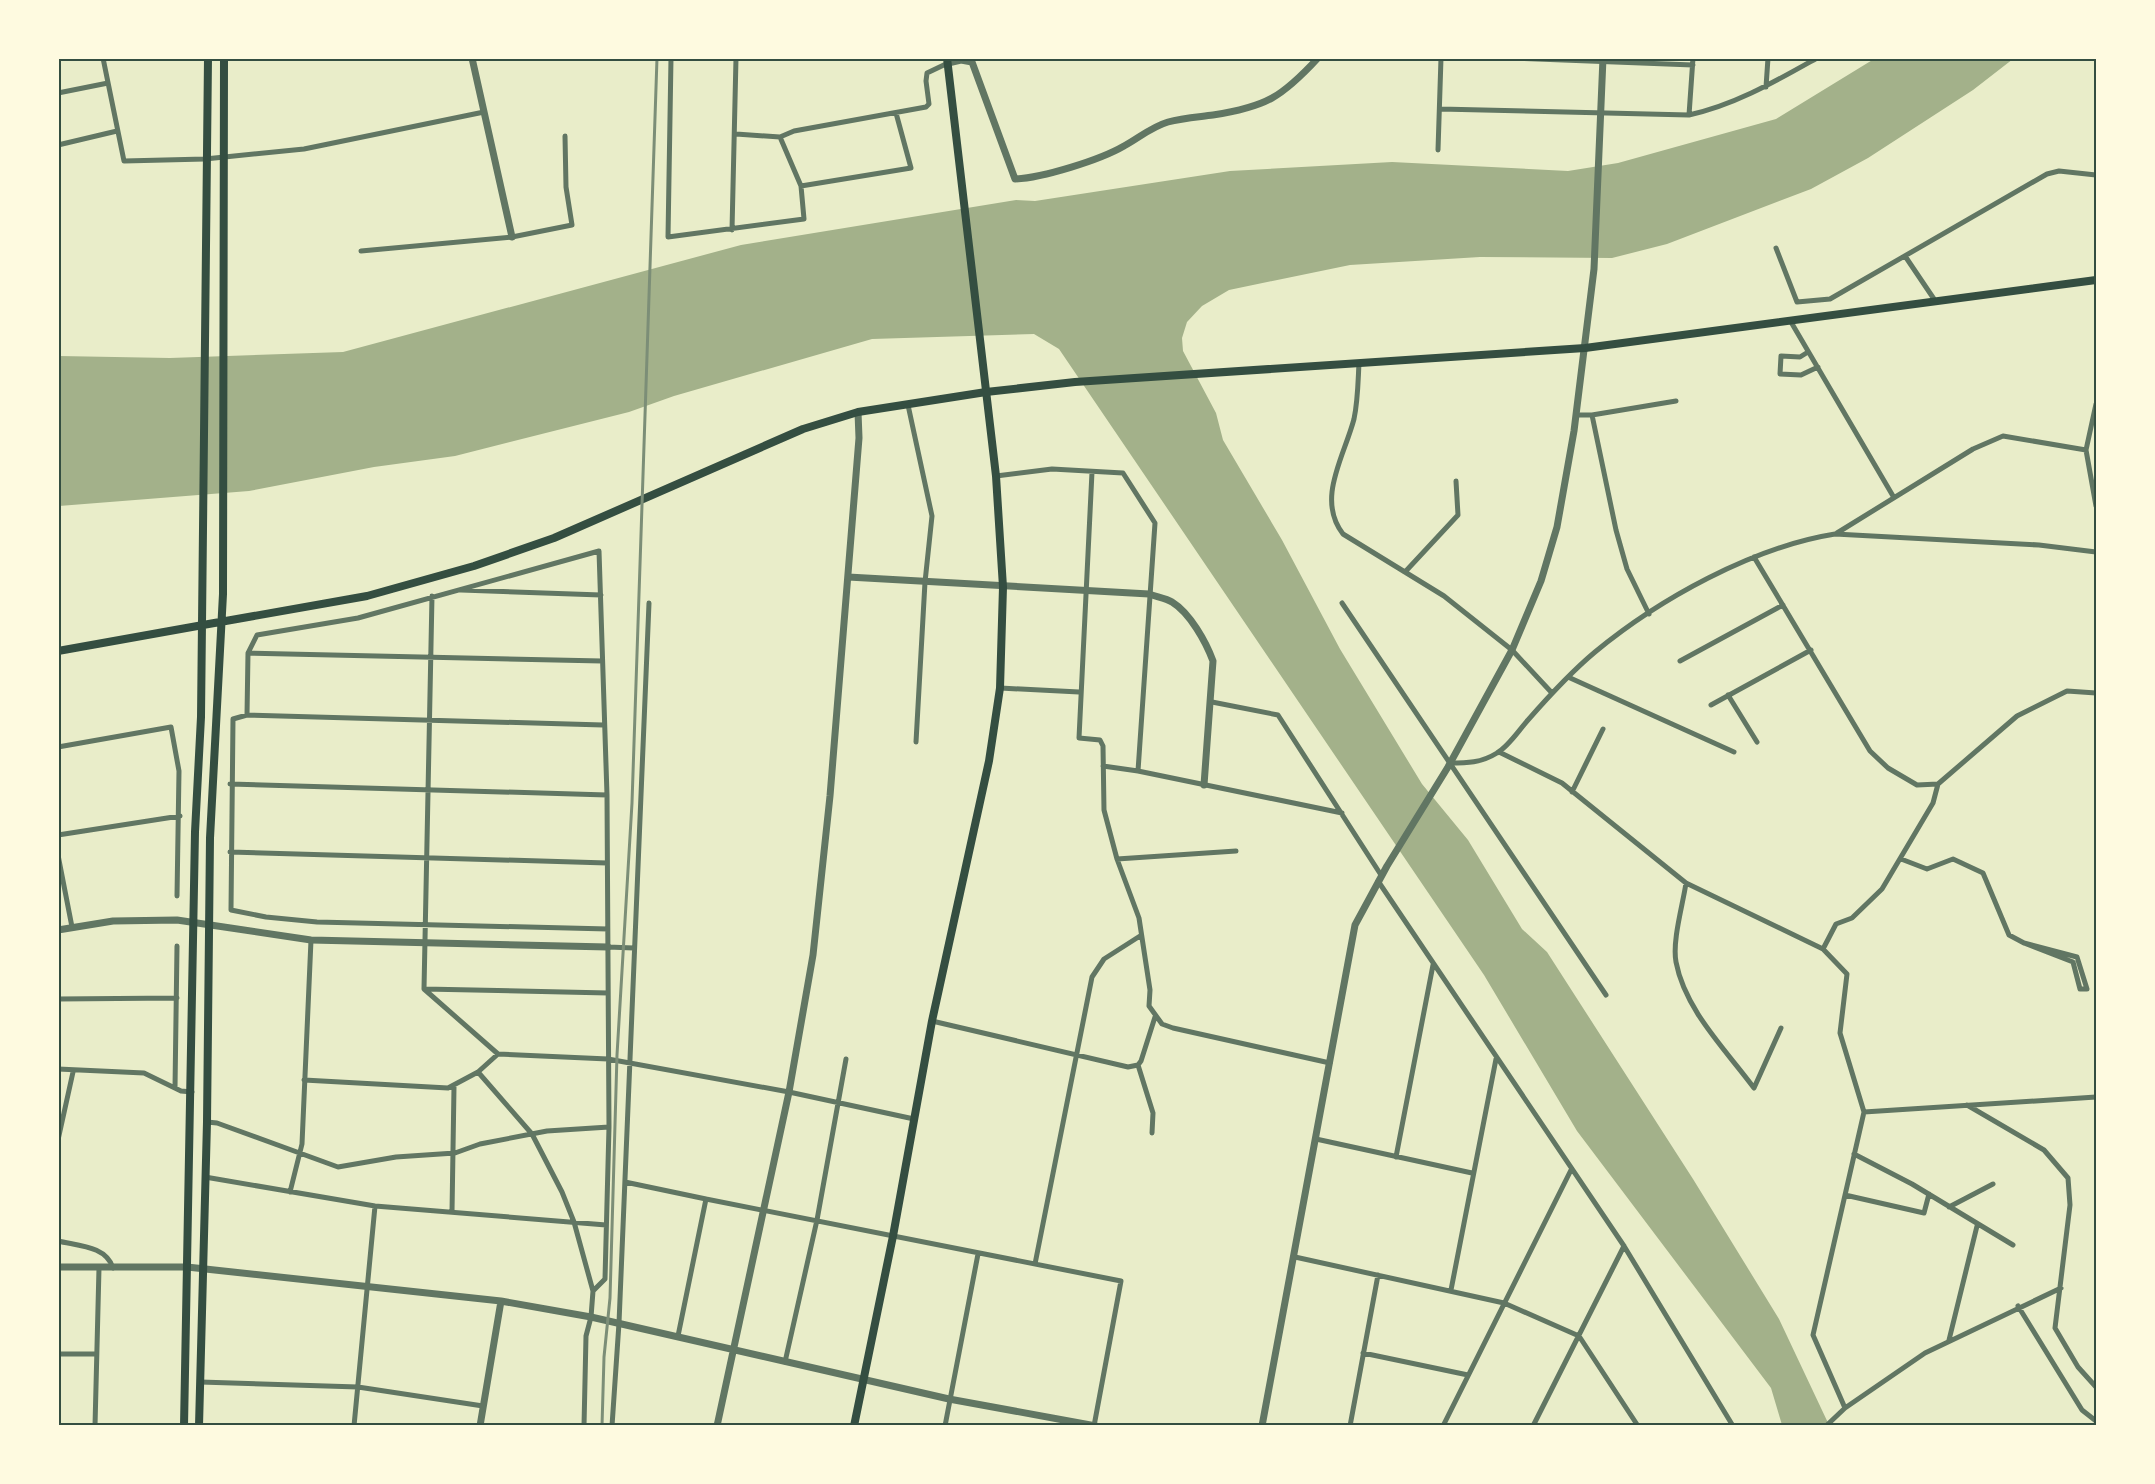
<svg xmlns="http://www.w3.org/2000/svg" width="2155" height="1484" viewBox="0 0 2155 1484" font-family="'PT Sans',sans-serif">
	<rect width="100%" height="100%" fill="#e9edc9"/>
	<path fill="#a3b18a" d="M1874,59h139l-40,31 -105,68 -57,31 -144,55 -55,14 -132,-1 -130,8 -121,25 -27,16 -15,16 -5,16 1,13 33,62 7,27 59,100 58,109 82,135 46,56 54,89 25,23 146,227 86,140 50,106h-47l-11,-37 -194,-257 -93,-156 -425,-626 -25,-15 -162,5 -198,57 -45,16 -174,44 -81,11 -125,24 -190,15v-150l111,2 173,-6 398,-107 275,-45 19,1 195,-30 162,-9 176,9 50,-8 158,-44z"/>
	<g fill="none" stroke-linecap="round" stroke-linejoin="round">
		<path stroke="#617663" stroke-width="5" d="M103,58l21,103 81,-2 99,-10 180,-37
			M671,58l-3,179 136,-18 -3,-33 -21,-49
			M1512,58l181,7
			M1766,87l2,-29
			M58,93l50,-10
			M1440,109l249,6c46,-10 87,-34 128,-57
			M1689,115l4,-57
			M736,134l44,3 14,-6 132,-24 3,-3 -3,-23 1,-8 21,-10
			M58,145l59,-14
			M1438,150l3,-92
			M801,186l110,-18 -15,-55
			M732,230l4,-172
			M1776,248l21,54 33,-3 217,-125 12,-3 37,4
			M361,251l151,-14 60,-12 -6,-38 -1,-51
			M1905,256l31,46
			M1791,322l102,174
			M1808,352l-8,5 -19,-1 -1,18 21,1 17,-8
			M1359,363c-1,18 -1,37 -5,56 -10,38 -38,80 -11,115l101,62 68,54 40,43
			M2096,404l-10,46 10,56
			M908,405l24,111 -7,66 -9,160
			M1577,415h15l24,115 11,39 22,45
			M1592,415l84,-14
			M1092,472l-13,266 21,2 3,6 1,64 13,49 22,59 11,72 -1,16 13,18 11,4 157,35
			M996,476l56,-7 71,4 32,50 -17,248
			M1837,533l136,-84 30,-13 83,14
			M1754,557l116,194 18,17 29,17 21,-1
			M1405,572l53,-57 -2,-34
			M461,590l140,5
			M432,596l-8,393 74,65 110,5 181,33 125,27
			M1342,603l264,392
			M248,653l354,8
			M1680,661l103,-56
			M1568,677l166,75
			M1000,688l79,4
			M1728,695l29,47
			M1212,702l66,13 103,160
			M1711,705l100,-55
			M603,725l-356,-10 -14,4 -2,191 35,7 51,5 291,7
			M58,747l113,-20 8,44 -2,125
			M1499,752l63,31 124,100 137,66 24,25 -7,59 24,79 -51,223 32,73
			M1449,763c18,0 32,0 48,-10 12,-7 22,-23 31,-33 21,-24 43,-48 67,-68 64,-53 158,-105 240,-118l204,11 57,7
			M1103,766l35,5 204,42
			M230,784l377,11
			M1572,792l31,-63
			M58,835l122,-19
			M230,852l377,11
			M58,855l14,72
			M1117,859l119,-8
			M1901,859l26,10 26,-10 30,14 26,62 15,8 49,19 7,27h7l-10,-32 -53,-14
			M1378,881l246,365 109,180
			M1686,883c-3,21 -14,58 -10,79 9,48 50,88 78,126l27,-60
			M608,947l26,1
			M1823,949l13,-25 16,-6 30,-29 51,-86 5,-19 79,-68 50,-25 29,2
			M424,989l184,4
			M58,999l119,-1
			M932,1021l196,46 10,-2 3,-4 14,-44
			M1138,1065l15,48 -1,20
			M58,1069l86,4 37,18 11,1
			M478,1072l20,-18
			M304,1080l144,8 30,-16 54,62 30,58 12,30 19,69 -2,26 -5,19 -2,90
			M175,1088l2,-142
			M1967,1105l77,45 24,28 2,27 -15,123 23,39 18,20
			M1864,1112l232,-15
			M207,1122l10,1 121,44 58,-10 59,-4 25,-9 67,-13 62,-4 -2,-332 -8,-244 -241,67 -101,17 -9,18 -1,62
			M1316,1139l156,34
			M58,1140l15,-68
			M1854,1154l58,30 101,61
			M1396,1157l37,-192
			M205,1177l170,29 231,19
			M625,1182l81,17
			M290,1192l12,-48 9,-204
			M1845,1195l79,18 5,-19
			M1949,1207l44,-23
			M452,1212l2,-125
			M58,1241c21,5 48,5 55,27
			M1295,1257l209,46 75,33 59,90
			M1035,1264l57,-287 12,-18 36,-23
			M1451,1290l45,-231
			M593,1291l12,-12 4,-152
			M2018,1306l64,104 14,11
			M678,1336l28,-137 415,82 -27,145
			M1949,1340l28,-114
			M1363,1353l105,22
			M58,1354h38
			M785,1362l32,-142 29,-161
			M200,1382l158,5 125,19
			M95,1426l4,-158
			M354,1426l21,-220
			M612,1426l7,-103 30,-720
			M945,1426l33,-172
			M1350,1426l28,-151
			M1443,1426l128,-256
			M1533,1426l91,-180
			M1826,1426l19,-18 80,-55 136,-65"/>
		<path stroke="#617663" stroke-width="7" d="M472,58l40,179
			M948,63l13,-3 11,2 43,117c27,-1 85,-19 109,-33 15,-8 27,-19 44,-24 14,-4 30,-5 45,-7 53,-8 69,-18 105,-57
			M848,577l301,17c8,3 17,4 23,8 18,11 34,40 41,59l-9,124
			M58,930l55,-9 64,-1 134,20 297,7
			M58,1267h129l314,34 90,16 358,82 147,27
			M480,1426l21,-125
			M717,1426l72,-334 24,-137 17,-159 29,-358 -1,-26
			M1262,1426l93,-501 32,-59 61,-99 64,-117 29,-69 16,-54 17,-96 20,-162 9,-211"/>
		<path stroke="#344e41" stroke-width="8" d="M854,1426l39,-190 39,-215 57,-260 11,-73 3,-101 -7,-111 -49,-418"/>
		<path stroke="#344e41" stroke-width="8" d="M58,651l145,-26"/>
		<path stroke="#344e41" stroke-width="8" d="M203,625l164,-29 107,-30 80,-28 249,-109 55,-17 128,-20 89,-10 510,-34 511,-68
			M184,1426l11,-594 6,-115 7,-659
			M199,1426l8,-304 3,-284 13,-244 1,-536"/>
		<path stroke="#7c8e77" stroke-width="3" d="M602,1426l2,-69 6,-59 7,-243 15,-252 25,-745"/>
	</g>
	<rect width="2155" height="1484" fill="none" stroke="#fefae0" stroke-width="120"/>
	<rect x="60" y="60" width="2035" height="1364" fill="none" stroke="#344e41" stroke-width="2"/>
</svg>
